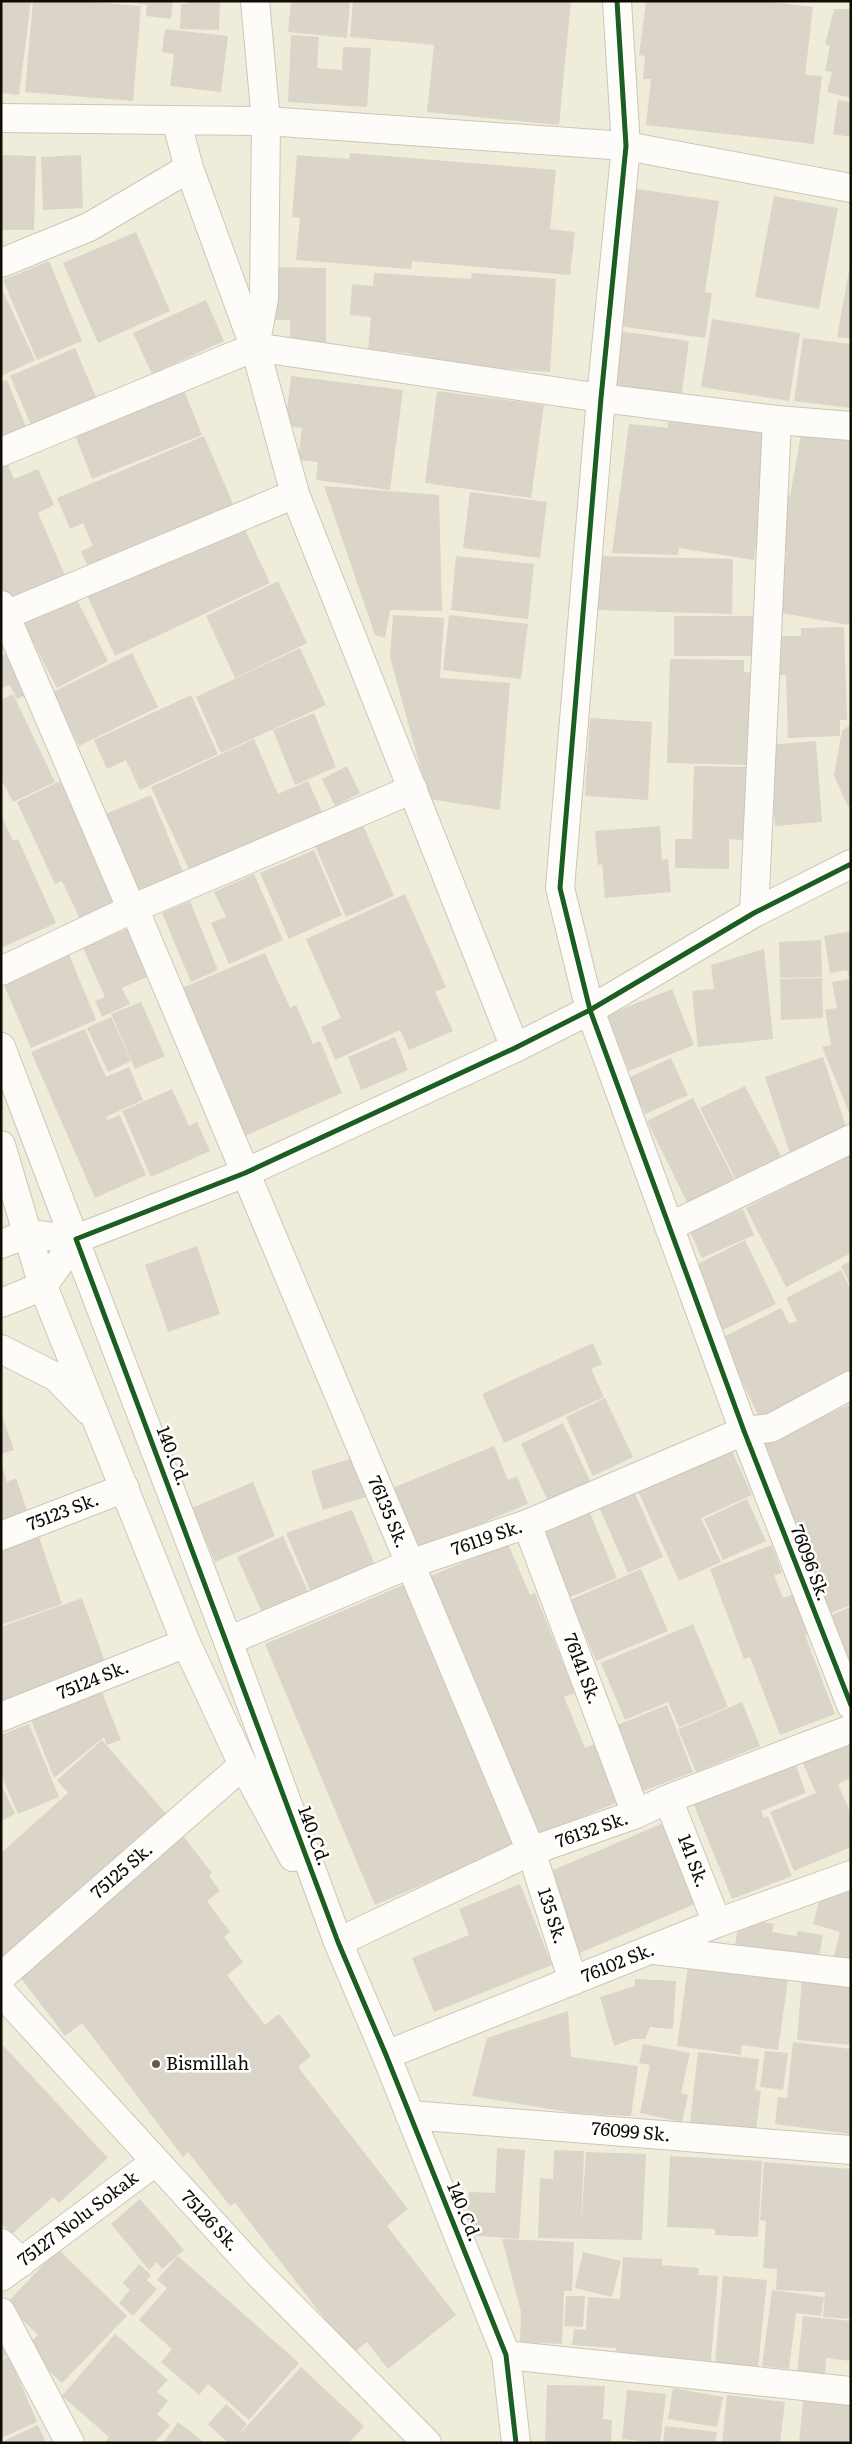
<svg xmlns="http://www.w3.org/2000/svg" width="852" height="2444" viewBox="0 0 852 2444" font-family="Literata,serif">
	<rect width="100%" height="100%" fill="#f0ecda"/>
	<path fill="#dbd4c8" d="M1,1h30l-12,94 -18,-2z
		M33,1h47l61,5 -8,95 -108,-9z
		M121,1h52l-2,18 -25,-3 1,-11z
		M189,1h31l-1,29 -39,-1 1,-25h7z
		M291,1h59l-3,37 -59,-6z
		M353,1h218l-12,124 -132,-13 7,-67 -84,-8z
		M646,1h118l49,6 -8,68 17,1 -8,68 -168,-19 5,-46h-8l2,-23 -6,-1z
		M834,9h17v89l-24,-6 5,-20 -7,-1 5,-25 -5,-2z
		M165,29l63,7 -7,56 -51,-6 4,-32 -12,-2z
		M291,35l28,2 -2,31 25,2 1,-23 28,1 -4,59 -79,-5z
		M838,100l13,2v35l-18,-3z
		M350,153l206,17 -6,59 25,3 -5,43 -158,-14 -1,8 -115,-9 4,-42 -8,-1 5,-62 52,4z
		M1,155l35,1 -2,74h-33z
		M81,155l2,53 -40,2 -2,-53z
		M631,188l88,13 -14,91 7,1 -7,45 -87,-12z
		M774,196l64,12 -19,101 -64,-12z
		M136,232l34,79 -72,32 -35,-80z
		M49,261l33,80 -45,19 -34,-80z
		M850,265h1v74l-14,-2z
		M271,267l55,1v78h-36v-26h-20z
		M374,273l97,6 1,-6 84,6 -6,93 -85,-6 -58,-13 -39,-3 3,-33 -21,-2 2,-31 21,2z
		M1,287l34,73 -34,16z
		M206,300l18,41 -72,33 -19,-41z
		M712,319l88,14 -11,68 -88,-14z
		M612,330l77,11 -8,57 -77,-10z
		M803,338l48,6v64l-57,-7z
		M75,348l24,56 -65,28 -24,-56z
		M291,376l112,14 -13,100 -74,-10 2,-18 -20,-2 4,-32 -17,-2z
		M7,380l21,52 -27,11v-61z
		M181,383l21,52 -110,44 -20,-52z
		M437,391l107,14 -13,93 -106,-15z
		M668,422l97,10 -5,44 5,1 -11,83 -75,-12 -1,7 -66,-2 17,-129 39,4z
		M802,429l49,9v177l-2,10 -73,-13 11,-59 -8,-1 6,-57 5,1z
		M204,436l29,68 -146,61 -6,-14 12,-5 -10,-23 -13,6 -13,-31z
		M7,462l7,17 24,-10 16,36 -16,8 27,62 -63,28 -1,-138z
		M324,486l115,9 3,116 -52,-1 -5,28 -10,-3z
		M470,492l77,10 -7,56 -77,-10z
		M242,523l28,60 -155,73 -30,-65z
		M456,556l78,8 -6,55 -77,-9z
		M598,556l135,3 -1,55 -135,-4z
		M278,581l29,62 -72,35 -29,-62z
		M74,594l34,67 -51,27 -35,-67z
		M393,615l51,3 -4,60 70,5 -10,127 -71,-11 -39,-142z
		M449,615l79,9 -7,55 -78,-9z
		M674,616h82v40h-82z
		M844,627l3,93h-7v16l-52,2 -2,-63h-6l-1,-39h22v-8z
		M300,648l26,57 -105,48 -25,-56z
		M16,649l19,42 -18,8 -7,-14 -9,3v-32z
		M132,653l26,54 -79,39 -26,-54z
		M670,659l74,1v12l9,1 -3,92 -83,-2z
		M13,694l42,88 -42,20 -12,-23v-79z
		M191,695l27,59 -78,36 -14,-30 -19,9 -13,-29z
		M314,713l22,54 -41,18 -22,-55z
		M590,718l62,4 -4,78 -63,-4z
		M851,725v81l-3,1 -14,-32 8,-45z
		M254,739l24,55 30,-13 14,31 -132,60 -39,-85z
		M816,741l6,81 -47,4 -6,-81z
		M347,766l13,27 -25,13 -13,-27z
		M694,766l52,1 -2,73 -15,-1v30l-54,-1v-29h17z
		M60,781l58,123 -37,17 -19,-40 -7,3 -38,-82z
		M151,795l32,77 -50,20 -32,-76z
		M1,815l12,26 5,-2 38,84 -55,25z
		M363,825l31,71 -48,21 -31,-71z
		M660,826l2,34 6,-1 3,33 -66,6 -3,-34 -4,1 -3,-34z
		M314,850l28,65 -53,24 -29,-66z
		M254,874l29,66 -54,24 -18,-41 15,-6 -12,-25z
		M405,894l41,93 -11,5 18,39 -44,19 -9,-20 -65,30 -14,-33 20,-9 -35,-79z
		M190,901l28,69 -27,12 -29,-69z
		M131,927l22,47 -31,14 8,16 -28,13 -7,-16 10,-4 -22,-49z
		M851,931v186l-29,-70 9,-2 -6,-35 12,-2 -5,-26 17,-3 -2,-9 -17,3 -6,-37z
		M821,940l1,37 -42,1 -1,-36z
		M764,949l9,90 -75,8 -6,-56 22,-2 -3,-24z
		M68,952l28,68 -65,28 -29,-68z
		M265,953l25,55 6,-3 17,39 7,-3 22,52 -104,46 -65,-147z
		M822,978l1,40 -42,2 -1,-41z
		M672,989l22,56 -65,26 -22,-56z
		M141,1002l24,54 -30,13 -24,-55z
		M111,1017l20,44 -23,11 -21,-44z
		M85,1029l21,48 23,-10 14,33 -37,17 2,3 12,-5 26,60 -51,23 -64,-146z
		M395,1037l13,33 -47,20 -13,-33z
		M823,1057l25,76 -58,20 -25,-76z
		M671,1058l17,37 -43,19 -17,-36z
		M745,1086l36,70 -45,24 -36,-72z
		M172,1089l17,37 8,-4 13,29 -59,26 -29,-66z
		M693,1098l45,89 -47,23 -44,-89z
		M851,1143v110l-65,34 -40,-79 82,-42 -5,-9z
		M743,1209l11,26 -52,23 -12,-26z
		M745,1240l31,64 -57,28 -31,-63z
		M197,1246l23,68 -52,18 -23,-67z
		M851,1261v25l-10,-20z
		M841,1270l10,20v87l-90,44 -40,-83 60,-30 8,16 8,-3 -11,-23z
		M593,1343l9,21 -11,5 13,28 -100,46 -22,-49z
		M605,1398l28,59 -40,19 -27,-59z
		M851,1404v201l-23,9 -72,-168z
		M1,1413l13,37 -13,4z
		M563,1423l27,58 -42,20 -27,-57z
		M494,1446l14,34 9,-4 11,28 -115,48 -25,-62z
		M731,1449l21,46 -51,23 20,44 -42,19 -43,-94z
		M356,1457l13,39 -46,14 -12,-39z
		M2,1466l5,16 9,-4 12,35 -27,9z
		M253,1482l22,54 -60,26 -23,-54z
		M634,1491l29,66 -35,16 -29,-66z
		M747,1499l19,42 -43,19 -19,-41z
		M588,1508l29,70 -57,23 -28,-70z
		M352,1510l24,57 -64,28 -26,-62z
		M38,1534l24,70 -61,21v-77z
		M283,1536l28,62 -46,21 -28,-62z
		M508,1544l22,51 5,-2 40,100 -11,4 21,51 12,-5 24,58 -93,38 -105,-260z
		M772,1545l10,28 -8,2 9,23 14,-5 16,40 -8,2 30,79 -55,21 -30,-78 -6,2 -34,-90z
		M641,1569l27,62 -72,30 -13,-32 -10,4 -12,-29z
		M403,1585l110,261 -138,59 -110,-261z
		M82,1598l24,67 -105,37v-75z
		M851,1607v64l-27,-53z
		M693,1624l35,83 -49,20 -11,-25 -43,18 -24,-57z
		M102,1692l19,48 -14,5 -3,-8 -50,41 -23,-58z
		M742,1702l18,44 -64,26 -18,-43z
		M667,1705l26,67 -60,23 -26,-66z
		M29,1724l30,73 -41,17 -17,-39v-40z
		M846,1738l5,13v27l-13,6 13,30v33l-57,24 -24,-59 46,-19 -16,-36z
		M102,1740l66,76 -167,149v-112l67,-60 -11,-13z
		M794,1760l12,33 -45,18 3,7 4,-2 24,60 -60,23 -40,-99z
		M1,1784l14,30 -14,7z
		M663,1823l34,80 -122,52 -33,-80z
		M184,1837l28,36 -3,3 11,15 -13,10 23,31 -6,5 19,25 -16,13 38,50 14,-11 32,42 -13,11 110,142 -21,17 69,89 -68,54 -21,-27 -15,12 -117,-151 -5,3 -42,-54 -5,5 -101,-134 -17,13 -51,-67z
		M520,1884l32,81 -118,47 -22,-54 57,-23 -10,-26z
		M851,1891v74l-20,2 9,-35 -27,-8 7,-26z
		M740,1918l34,6 -2,8 24,4 2,-5 25,4 -6,32 -48,-17 -34,-6z
		M688,1966l100,14 -10,70 -36,-5 -1,10 -64,-9z
		M802,1978l49,4v63l-54,-5z
		M635,1979l41,2 -3,48 -23,-2 -5,12h-13l-18,7 -14,-49 35,-11z
		M568,2011l3,46 67,9 -7,50 -57,-3 -102,-17 15,-58z
		M793,2042l58,7v85l-76,-10 3,-27 9,1z
		M1,2043l107,115 -49,45 -6,-6 -41,37 -11,-11z
		M643,2044l47,9 -9,40 7,2 -6,27 -42,-9 10,-48 -11,-2z
		M765,2051l23,2 -5,37 -23,-3z
		M698,2052l61,7 -4,31 6,1 -5,39 -66,-6z
		M497,2148l28,2 -6,89 -53,-4 3,-43 26,1z
		M554,2150l30,1 -3,76 5,-75 60,2 -4,86 -104,-2 2,-60 13,1z
		M670,2156l92,5 -4,76 -43,-2v-6l-48,-2z
		M764,2162l87,7v150l-28,-2 2,-25 -49,-2 1,-21 -14,-1 3,-47 -6,-1z
		M140,2199l44,51 -22,19 -5,-7 -8,8 -38,-46z
		M502,2239l72,3 -2,49h-8l-2,53 -42,-2 1,-30z
		M58,2249l69,67 -65,67 -37,-35 13,-13 -32,-31z
		M583,2252l38,9 -9,36 -37,-9z
		M178,2256l121,107 -50,57 -41,-36 -9,11 -38,-33 11,-13 -33,-29 28,-32 -10,-8z
		M623,2257l39,2v6l37,3 -1,7 20,1 -7,85 -96,-7 1,-6 -44,-3 2,-16 12,1 2,-33 32,2z
		M139,2264l12,11 -4,5 10,9 -24,27 -14,-13 11,-13 -7,-7z
		M723,2276l44,4 -9,87 -43,-4z
		M772,2290l52,7 -3,19 -25,-3 -7,56 -27,-3z
		M566,2296h19l-2,31 -19,-1z
		M803,2316l48,5v40l-25,-3 -1,18 -28,-3z
		M115,2334l53,46 -11,12 11,9 -11,13 13,11 -16,18h-50l5,-6 -47,-41z
		M1,2341l6,15 -6,2z
		M9,2356l28,66 -36,16v-78z
		M301,2367l63,59 -15,17h-121l-20,-19 18,-20 21,20 -12,15z
		M547,2385l58,1 -2,33 9,1 -1,23h-66z
		M673,2388l50,9 -6,30 -49,-8z
		M627,2390l39,4 -6,49 -38,-4z
		M727,2395l58,7 -5,41h-58z
		M803,2401l48,5v37h-52z
		M178,2422l27,21h-42z
		M38,2425l8,18h-40l-1,-3z
		M665,2426l52,6 -2,11h-52z"/>
	<g fill="none" stroke-linecap="round" stroke-linejoin="round">
		<defs>
			<path id="street" d="M255,1l11,120 -2,178 -9,48 40,147 220,554
				M617,1l9,145 -25,252 -41,490 30,122 154,421 107,274
				M1,118l265,3 360,25 225,42
				M176,120l13,48 65,178
				M1,263l88,-36 100,-59
				M1,452l254,-105 346,51 176,22 74,6
				M1,605l127,296 6,7 397,943 42,130
				M6,615l289,-121
				M754,913l23,-493
				M1,971l133,-63 279,-119
				M669,1227l182,-88
				M527,1524l109,290
				M1,1536l124,-48
				M228,1641l182,-77 117,-40 217,-93 27,-3 80,-43
				M1,1717l185,-74
				M668,1799l49,124
				M338,1942l193,-91 105,-37 32,-15 183,-70
				M654,1950l197,23
				M1,1977l242,-212
				M1,1992l257,281 169,170
				M386,2055l331,-132 134,-48
				M410,2115l441,35
				M1,2243l21,19
				M1,2277l154,-115
				M1,2312l69,131
				M506,2355l345,36"/>
			<path id="secondary" d="M1,1047l227,594 110,301 48,113 120,300 10,88
				M1,1145l42,141 143,357 57,122 50,92
				M1,1244l26,-10 49,5 169,-66 270,-125 75,-38 164,-97 97,-49
				M1,1303l42,-17 33,-47
				M1,1349l55,28 33,34"/>
		</defs>
		<use href="#street" stroke="#cac7b8" stroke-width="30"/>
		<use href="#secondary" stroke="#cac7b8" stroke-width="30"/>
		<use href="#street" stroke="#fdfcf9" stroke-width="28"/>
		<use href="#secondary" stroke="#fdfcf9" stroke-width="28"/>
		<defs>
			<path id="cycleway" d="M617,1l9,145 -25,252 -41,490 30,122 154,421 107,274
				M516,2443l-10,-88 -120,-300 -48,-113 -262,-703 169,-66 270,-125 75,-38 164,-97 97,-49"/>
		</defs>
		<use href="#cycleway" stroke="#fff" stroke-width="8"/>
		<use href="#cycleway" stroke="#1b5e20" stroke-width="5"/>
	</g>
	<circle fill="#5e5b4e" stroke="#fff" stroke-width="2" cx="156" cy="2064" r="5"/>
	<g text-anchor="middle" stroke-width="5" stroke-linejoin="round" paint-order="stroke">
		<g font-size="18" fill="#0f0d03" stroke="#fff">
			<text transform="translate(173 1456) rotate(69)" y="6">140.Cd.</text>
			<text transform="translate(63 1512) rotate(-21)" y="6">75123 Sk.</text>
			<text transform="translate(388 1512) rotate(67)" y="6">76135 Sk.</text>
			<text transform="translate(487 1538) rotate(-19)" y="6">76119 Sk.</text>
			<text transform="translate(810 1563) rotate(69)" y="6">76096 Sk.</text>
			<text transform="translate(582 1669) rotate(69)" y="6">76141 Sk.</text>
			<text transform="translate(93 1680) rotate(-22)" y="6">75124 Sk.</text>
			<text transform="translate(592 1830) rotate(-19)" y="6">76132 Sk.</text>
			<text transform="translate(314 1836) rotate(70)" y="6">140.Cd.</text>
			<text transform="translate(693 1861) rotate(69)" y="6">141 Sk.</text>
			<text transform="translate(122 1871) rotate(-41)" y="6">75125 Sk.</text>
			<text transform="translate(552 1916) rotate(72)" y="6">135 Sk.</text>
			<text transform="translate(618 1963) rotate(-22)" y="6">76102 Sk.</text>
			<text transform="translate(631 2132) rotate(5)" y="6">76099 Sk.</text>
			<text transform="translate(464 2212) rotate(68)" y="6">140.Cd.</text>
			<text transform="translate(78 2219) rotate(-37)" y="6">75127 Nolu Sokak</text>
			<text transform="translate(210 2221) rotate(47)" y="6">75126 Sk.</text>
		</g>
		<g font-size="18" fill="#0f0d03" stroke="#fff" text-anchor="start">
			<text x="166" y="2070">Bismillah</text>
		</g>
	</g>
	<rect width="852" height="2444" fill="none" stroke="#0f0d03" stroke-width="5"/>
</svg>
